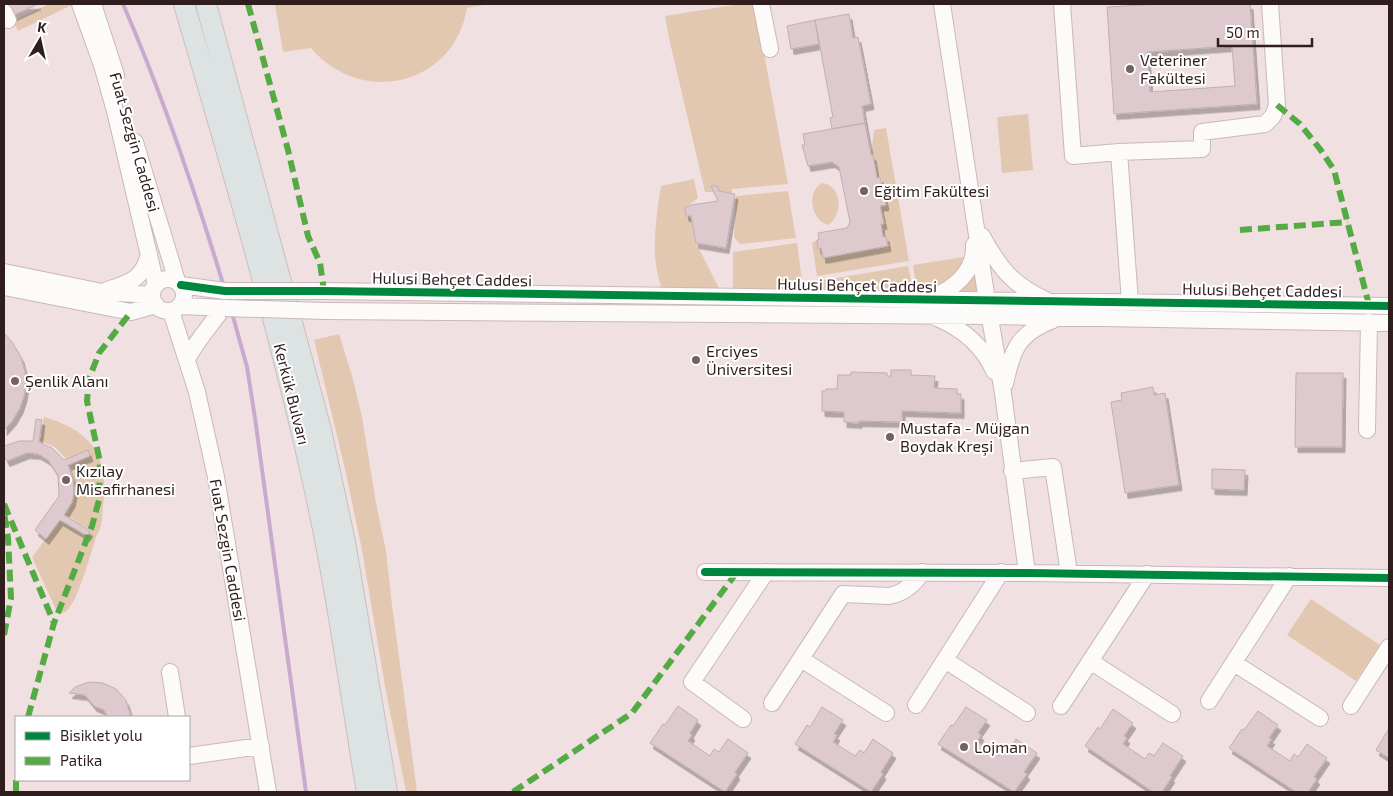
<svg xmlns="http://www.w3.org/2000/svg" width="1393" height="796" viewBox="0 0 1393 796" font-family="'Exo 2',sans-serif">
	<defs>
		<filter id="shadow"><feDropShadow dx="3" dy="5.5" stdDeviation="0" flood-color="#0004"/></filter>
	</defs>
	<rect width="100%" height="100%" fill="#f1e0e1"/>
	<path fill="#e2c8b0" d="M49,4h25l-56,27 -5,-10z
		M275,4h215l-23,4c-13,78 -106,99 -156,40l-28,4z
		M740,4h15l33,180 -56,5v4l-27,-1 -36,-154 -4,-22z
		M1028,114l5,56 -31,3 -5,-56z
		M886,128l23,133 -92,15 -5,-33 5,-3 1,9 3,-1 2,10 65,-12 -2,-9h-3l-2,-13 2,-1 -3,-17 6,-1 -5,-28 -4,1 -4,-23h-2l3,-25z
		M694,179l4,19 -13,10 6,8 5,27 30,59h-60c-5,-15 -10,-30 -11,-46 -1,-23 2,-47 6,-70z
		M823,183c20,4 20,32 5,42 -18,-5 -22,-35 -5,-42z
		M788,191l8,47 -56,6 -6,-7 2,-41z
		M797,243l8,60h-72v-51z
		M976,255l2,42 -59,8 -6,-40z
		M908,266l8,39 -94,-2 -3,-22z
		M339,334l14,45 9,38 14,86 10,48 6,54 25,187h-11l-20,-100 -24,-142 -17,-81 -31,-129z
		M44,417c47,13 66,40 59,88 -1,10 0,22 -6,29 -5,15 -20,72 -32,78 -4,2 -4,1 -8,0l-25,-55 28,-37 27,16 3,-6 -25,-15c12,-15 13,-33 4,-50l21,-10 -2,-5 -22,9 -11,-12 -15,-6z
		M1311,599l69,46 -24,36 -69,-46z"/>
	<g fill="none" stroke-linecap="round" stroke-linejoin="round">
		<path stroke="#c8aacf" stroke-width="4" d="M123,4c40,92 72,187 101,283
			M232,313l15,54 8,51 51,374"/>
	</g>
	<path fill="#dec9cf" stroke="#bfafb3" fill-rule="evenodd" filter="url(#shadow)" d="M8,4h30l-24,11z
		M1160,4h90l7,100 -143,10 -7,-107zM1232,46l3,40 -85,6 -3,-40z
		M849,14l4,24 5,-1 13,67 -9,2 3,17 -33,6 -2,-11 3,-1 -18,-97z
		M815,20l4,24 -28,5 -4,-23z
		M865,123l6,32h2l4,23 3,-1 6,28 -6,1 4,18h-3l2,13 3,-1 2,10 -65,12 -2,-10 -3,1 -1,-9h2l-1,-7 29,-5 3,-6 -11,-55 -7,-5 -24,4 -6,-21h3l-2,-11z
		M711,186h6l2,5 16,3 -9,54 -30,-5 -5,-27h-5l-1,-8 6,-3 27,-4z
		M4,333l8,9 9,15 4,15 1,12 -2,12 -4,12 -7,12 -9,10z
		M891,370h20v5l24,1 -1,12 23,1v5h4v19l-59,-2v11l-43,-1v2l-15,-1v-10l-22,-1v-20h4v-2h11l1,-14h13v-3l36,1v3h4z
		M1296,373h47l-1,74h-47z
		M1153,387l1,8 11,-2 14,92 -54,8 -14,-91 11,-2 -1,-7z
		M36,419l6,1 -3,22 13,6 12,12 24,-10 2,6 -22,9 5,14 1,14 -2,9 -8,13 26,16 -3,5 -27,-16 -14,19 -11,-9 24,-34 -1,-21 -10,-15 -10,-6 -11,-1 -20,8 -3,-5v-10l15,-5h14z
		M1212,469l33,1 -1,20 -32,-1z
		M89,682l14,1 13,6 10,11 5,17h-23l-4,-7 -10,-4 -9,-11 -16,-2 6,-6z
		M678,706l20,14 -8,13 2,2 -4,6 22,15 4,-7 5,3 9,-13 20,14 -13,19 2,2 -12,18 -75,-49 13,-19 2,1z
		M822,707l21,13 -9,14 3,1 -4,7 22,14 5,-6 4,3 9,-14 20,14 -12,19 2,2 -12,18 -76,-48 12,-19 3,2z
		M966,707l21,13 -9,13 3,2 -4,7 22,14 4,-6 5,3 8,-14 21,14 -13,19 3,2 -13,18 -76,-48 13,-19 2,1z
		M1113,709l20,14 -9,13 3,2 -4,6 22,15 4,-6 5,3 9,-13 20,13 -13,20 2,1 -10,15h-9l-68,-46 13,-19 2,2z
		M1258,711l20,14 -9,13 3,1 -5,7 23,15 4,-7 4,3 9,-13 20,14 -13,19 3,2 -9,13h-12l-67,-44 13,-19 2,1z
		M1388,730l1,1v27l-13,-8z"/>
	<g fill="none" stroke-linecap="round" stroke-linejoin="round">
		<defs>
			<path id="minor" d="M80,4l22,61 13,46 41,174
				M93,4l23,71
				M761,4l9,45
				M942,4l45,297 16,92 24,180
				M1062,4l11,152 46,-4 11,150
				M4,12l4,8
				M135,142l42,139
				M1119,152l83,-3v-17l63,-8 8,-8 4,-11 -7,-101
				M982,236c17,31 30,49 64,64
				M4,272l98,20 50,3
				M152 295a16 16 0 1 1 32 0a16 16 0 1 1-32 0Z
				M181,285l44,6
				M4,287l127,25 25,-7
				M107,290c23,-7 36,-11 42,-36
				M324,291l1065,15
				M929,298c17,-5 38,-19 43,-38 2,-4 2,-10 2,-15
				M181,306l44,2
				M171,311l26,81 19,85 52,315
				M325,311l665,5 399,7
				M937,318c26,11 46,28 57,53
				M187,359c10,-19 24,-34 36,-51
				M1005,384c7,-34 13,-51 48,-64
				M1367,430l2,-108
				M1012,471l41,-4 16,106
				M705,572l322,1 362,5
				M801,659l85,54
				M945,660l82,53
				M1090,661l82,53
				M1234,663l86,55
				M170,672l7,45
				M1209,701l80,-125
				M772,703l71,-109 46,2c15,-3 25,-11 33,-24
				M916,705l85,-133
				M1061,706l86,-132
				M1351,706l38,-59
				M743,719l-51,-37 74,-110
				M189,756l72,-10"/>
			<path id="major" d="M184,4c47,161 95,323 131,487 22,100 35,201 52,301
				M206,4l115,426 24,112 42,250"/>
		</defs>
		<use href="#minor" stroke="#c9b8b9" stroke-width="18"/>
		<use href="#major" stroke="#c9bebf" stroke-width="22"/>
		<use href="#minor" stroke="#fdfafa" stroke-width="16"/>
		<use href="#major" stroke="#dde2e2" stroke-width="20"/>
		<defs>
			<path id="minor-bridge" d="M225,291h99
				M225,308l100,3"/>
		</defs>
		<use href="#minor-bridge" stroke="#c9b8b9" stroke-width="18" stroke-linecap="butt"/>
		<use href="#minor-bridge" stroke="#fdfafa" stroke-width="16"/>
		<path stroke="#54aa43" stroke-width="6" stroke-dasharray="12 6" stroke-linecap="butt" d="M248,4l40,146 20,86 12,27 4,28
			M1277,105l23,19 20,25 14,21 35,135
			M1240,230l108,-8
			M4,504l50,119
			M4,635l7,-37 -3,-60 -4,-25
			M28,717l26,-94 38,-97 7,-26 1,-38 -13,-61 2,-22 10,-26 32,-41
			M16,780v12
			M513,792l119,-79 105,-141"/>
		<defs>
			<path id="cycleway" d="M181,285l44,6h99l1065,15
				M705,572l322,1 362,5"/>
		</defs>
		<use href="#cycleway" stroke="#fff" stroke-width="11"/>
		<use href="#cycleway" stroke="#00873e" stroke-width="8"/>
	</g>
	<g fill="#746263" stroke="#fff" stroke-width="2">
		<circle cx="1130" cy="69" r="5"/>
		<circle cx="864" cy="191" r="5"/>
		<circle cx="696" cy="360" r="5"/>
		<circle cx="15" cy="381" r="5"/>
		<circle cx="890" cy="437" r="5"/>
		<circle cx="66" cy="480" r="5"/>
		<circle cx="964" cy="747" r="5"/>
	</g>
	<g text-anchor="middle" stroke-width="4" stroke-linejoin="round" paint-order="stroke">
		<g font-size="16" fill="#301e1f" stroke="#fff" text-anchor="start">
			<text x="1140" y="66">Veteriner<tspan x="1140" dy="18">Fakültesi</tspan></text>
			<text x="874" y="197">Eğitim Fakültesi</text>
			<text x="706" y="357">Erciyes<tspan x="706" dy="18">Üniversitesi</tspan></text>
			<text x="25" y="387">Şenlik Alanı</text>
			<text x="900" y="434">Mustafa - Müjgan<tspan x="900" dy="18">Boydak Kreşi</tspan></text>
			<text x="76" y="477">Kızılay<tspan x="76" dy="18">Misafirhanesi</tspan></text>
			<text x="974" y="753">Lojman</text>
		</g>
		<g font-size="16" fill="#301e1f" stroke="#fff">
			<text transform="translate(135 142) rotate(74)" y="6">Fuat Sezgin Caddesi</text>
			<text transform="translate(452 279) rotate(1)" y="6">Hulusi Behçet Caddesi</text>
			<text transform="translate(857 285) rotate(1)" y="6">Hulusi Behçet Caddesi</text>
			<text transform="translate(1262 290) rotate(1)" y="6">Hulusi Behçet Caddesi</text>
			<text transform="translate(292 394) rotate(76)" y="6">Kerkük Bulvarı</text>
			<text transform="translate(228 550) rotate(80)" y="6">Fuat Sezgin Caddesi</text>
		</g>
	</g>
	<rect width="1393" height="796" fill="none" stroke="#301e1f" stroke-width="10"/>
	<rect x="15" y="716" width="175" height="65" fill="#ffffff" stroke="#aca5a5"/>
	<rect x="25" y="732" width="25" height="8" fill="#00873e" stroke="#aca5a5"/>
	<text x="60" y="741" font-size="15" fill="#301e1f">Bisiklet yolu</text>
	<rect x="25" y="757" width="25" height="8" fill="#54aa43" stroke="#aca5a5"/>
	<text x="60" y="766" font-size="15" fill="#301e1f">Patika</text>
	<g transform="translate(40 40) rotate(9)" stroke="#ffffff" stroke-width="4" paint-order="stroke">
	<path d="M0-4L9 19L0 12L-9 19Z" fill="#301e1f"/>
	<text y="-8" font-size="14" font-weight="bold" text-anchor="middle" fill="#301e1f">K</text>
	</g>
	<path d="M1218 38v8h94v-8" fill="none" stroke="#301e1f" stroke-width="2.5"/>
	<text x="1226" y="38" font-size="15" fill="#301e1f" stroke="#ffffff" stroke-width="4" paint-order="stroke">50 m</text>
</svg>
